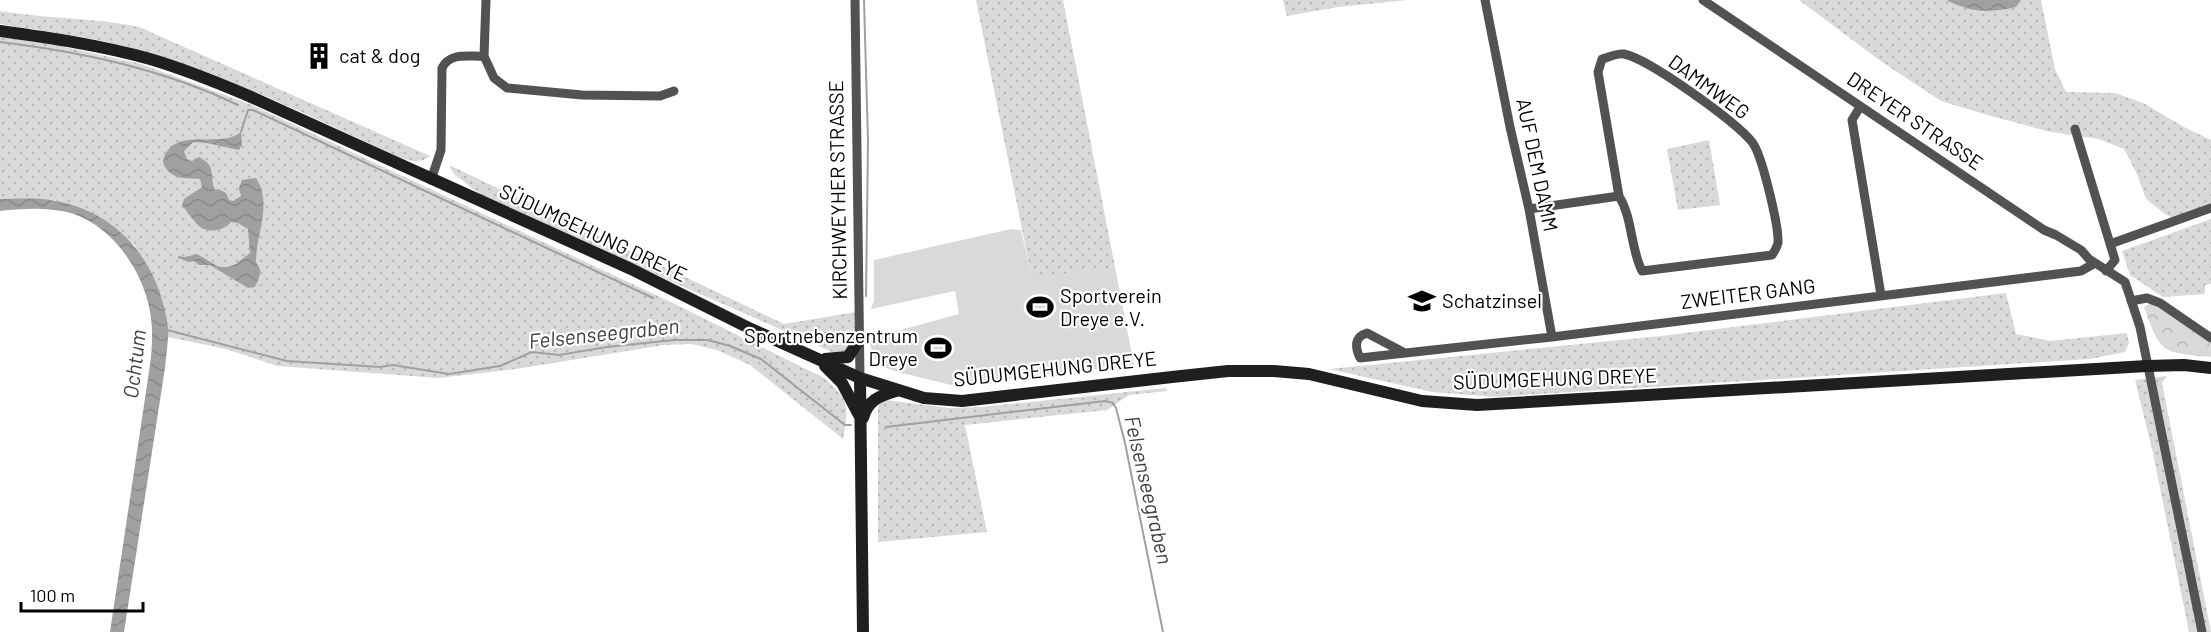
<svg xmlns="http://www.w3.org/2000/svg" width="2211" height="632" viewBox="0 0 2211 632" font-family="Barlow,sans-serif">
	<defs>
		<pattern id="grass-dots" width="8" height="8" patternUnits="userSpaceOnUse" patternTransform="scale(1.5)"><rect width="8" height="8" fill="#d9d9d9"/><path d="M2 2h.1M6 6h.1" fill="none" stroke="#b8b8b8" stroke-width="1.8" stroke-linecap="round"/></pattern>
		<pattern id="forest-crowns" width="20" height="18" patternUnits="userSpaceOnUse" patternTransform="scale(1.5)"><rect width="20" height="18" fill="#d9d9d9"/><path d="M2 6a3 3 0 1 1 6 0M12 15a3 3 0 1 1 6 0" fill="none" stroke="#b8b8b8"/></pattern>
		<pattern id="water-waves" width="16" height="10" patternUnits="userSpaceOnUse" patternTransform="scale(1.5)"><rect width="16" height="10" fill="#a0a0a0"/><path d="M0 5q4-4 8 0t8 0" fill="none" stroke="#888"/></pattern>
	</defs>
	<rect width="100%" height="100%" fill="#fff"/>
	<path fill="url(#grass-dots)" d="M976,0h87l52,267 -83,12z
		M1283,0h124l-69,7 -51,9z
		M1799,0h147l29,10 44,-6 2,-4h20l14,69 11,23 49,1 28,10 39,23 29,14v65l-38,13 -8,-4 -19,-15 -9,-25 -13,-25 -25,-10 -48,-7 -60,-16 -50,-15 -59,-39z
		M0,11c46,8 93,6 139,16l291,129c-10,8 -18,5 -29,2 -86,-39 -171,-82 -262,-108 -45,-13 -93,-18 -139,-26z
		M0,37l56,8 85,19 111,41 425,200 147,73c26,22 25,29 19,61l-93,-74 -33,-15 -25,-6 -28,1 -148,24 -78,9 -160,-12 -52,-17 -58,-12v-8l-34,-85 -79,-44 -55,-1z
		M1709,140l11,65 -42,5 -11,-61z
		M449,165l335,159 72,-12c-1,17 1,36 -17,43l-351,-154 -34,-27z
		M2211,219v65l-6,1v9l-42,3 -33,-22 -8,-24z
		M2006,293l10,41 34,7 77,-8 2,10 -4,9 -35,7 -596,38 -62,-5 -103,-23 332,-33z
		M2167,376l-5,7 49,249h-22l-36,-179 -18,-73z
		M1166,388l1,3 -38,4 -22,15 -142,15 22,107 -109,10v-137l8,-5 63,8 32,-1z"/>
	<path fill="url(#forest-crowns)" d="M2151,303l60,40v14c-49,-5 -50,-2 -67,-50z"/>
	<path fill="#d9d9d9" d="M1011,229l10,1 11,48 83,-11 19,98 -183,20 -57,-14 -12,-5 -7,-7 -5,-14 -1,-9 21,-3 69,-19 -4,-23 -84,18 3,-9v-40z"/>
	<path fill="url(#water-waves)" d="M1946,0h75l-5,7c-27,6 -44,6 -70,-7z
		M241,132l1,13 -3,5c-16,-3 -30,-8 -46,-8l-9,9 3,8 5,2 7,-4c18,9 10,18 16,33l3,-1 8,4 3,7 4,1 8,-5 -2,-8 3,-8 14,-2c17,26 0,56 0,83 0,2 3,6 4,8 1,6 -3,13 -5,18l-7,1 -38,-23h-11l-5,-4 -5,1 -11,-4v-2l7,1 12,-3 22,13h8l9,-3 14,-11 -2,-24 -10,-6 -7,-1c-7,9 -22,11 -31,5 -5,-4 -14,-17 -18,-22l2,-6 18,-12 -2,-8c-15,-1 -31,1 -37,-17 8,-38 56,-12 78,-30z
		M0,199c18,0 38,-2 56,2 64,12 103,62 112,126 1,13 -2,28 -3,41l-41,264h-14l40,-267c2,-16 3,-31 1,-47 -5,-42 -35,-89 -77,-104 -22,-7 -52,-6 -74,-3z"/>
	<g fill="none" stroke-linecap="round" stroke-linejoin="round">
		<path stroke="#a0a0a0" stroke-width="2" d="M864,0l4,142 -2,154
			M0,42c82,10 163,27 238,63
			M241,132l7,-22h5l400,188
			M167,330l120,31 93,6 13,-2 56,9 51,-8 32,-14 27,3 48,-8 67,-7h34l22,6 31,13 75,59 9,7h6
			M886,427l219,-26 8,2 3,5 9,35 38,189"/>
		<path stroke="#525252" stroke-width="9" d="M486,0l-2,56 10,22 13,10 75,7 78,1 14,-5
			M855,0l5,378
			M1485,0l25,127 19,82 23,128
			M1703,0l341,230 12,5 25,15 8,9 36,23 15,45 62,305
			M1860,107l-8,13 29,175
			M2075,129l40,131 -9,11
			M431,180l10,-30 1,-82c8,-16 26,-11 42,-12
			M1529,209l90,-13 -21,-124 4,-13c7,-2 15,-6 22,-5 25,5 111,67 128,88 10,12 27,85 26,101 -1,4 -4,9 -6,12l-130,16c-12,-24 -9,-52 -23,-75
			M2110,244l101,-36
			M2131,301l16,-3 13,5 51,35
			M1403,352l-36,-19c-13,4 -12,14 -7,25l192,-21 529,-66 14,-8"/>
		<path stroke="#1f1f1f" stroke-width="12" d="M0,31c50,7 100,14 150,28 34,10 66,23 99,37l382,173 120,60 109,49 64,20 38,3 210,-24 56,-6h46l35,3 113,27 55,4 670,-39 37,-1 27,3
			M825,359l23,-2 11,-17
			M825,366l17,17 17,32
			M860,378l3,254
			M863,418c5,-18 16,-22 33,-27"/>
	</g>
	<defs>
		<symbol id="building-bare" viewBox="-9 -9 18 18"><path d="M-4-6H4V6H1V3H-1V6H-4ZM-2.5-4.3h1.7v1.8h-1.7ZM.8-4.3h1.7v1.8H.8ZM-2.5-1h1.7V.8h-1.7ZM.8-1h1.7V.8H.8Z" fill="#000" stroke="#fff" stroke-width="2.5" paint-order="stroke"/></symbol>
		<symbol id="school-bare" viewBox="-9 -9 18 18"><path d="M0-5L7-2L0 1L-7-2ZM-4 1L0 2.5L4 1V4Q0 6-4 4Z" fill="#000" stroke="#fff" stroke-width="2.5" paint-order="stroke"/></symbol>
		<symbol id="stadium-bare" viewBox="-9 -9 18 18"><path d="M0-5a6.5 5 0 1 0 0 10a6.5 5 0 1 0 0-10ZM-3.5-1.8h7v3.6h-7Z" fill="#000" stroke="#fff" stroke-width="2.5" paint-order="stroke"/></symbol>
	</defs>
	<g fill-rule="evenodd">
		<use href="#building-bare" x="300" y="37" width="38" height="38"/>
		<use href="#school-bare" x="1403" y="282" width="38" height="38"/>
		<use href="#stadium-bare" x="1021" y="288" width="38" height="38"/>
		<use href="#stadium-bare" x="919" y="329" width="38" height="38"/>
	</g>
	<g text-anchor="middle" stroke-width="4.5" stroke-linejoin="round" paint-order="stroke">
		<g font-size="20" fill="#000" stroke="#fff" text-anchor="start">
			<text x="339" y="63">cat &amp; dog</text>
			<text x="1060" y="303">Sportverein<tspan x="1060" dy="23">Dreye e.V.</tspan></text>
			<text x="1442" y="308">Schatzinsel</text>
			<text x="918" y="343" text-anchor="end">Sportnebenzentrum<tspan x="918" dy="23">Dreye</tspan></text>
		</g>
		<g font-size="20" fill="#000" stroke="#fff">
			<text transform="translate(1709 87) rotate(36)" y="7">DAMMWEG</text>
			<text transform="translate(1915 121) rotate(34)" y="7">DREYER STRASSE</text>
			<text transform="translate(1537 165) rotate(78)" y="7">AUF DEM DAMM</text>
			<text transform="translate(838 190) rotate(-91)" y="7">KIRCHWEYHER STRASSE</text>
			<text transform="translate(593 233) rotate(25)" y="7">SÜDUMGEHUNG DREYE</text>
			<text transform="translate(1748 294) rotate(-7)" y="7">ZWEITER GANG</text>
			<text transform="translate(1055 369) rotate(-6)" y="7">SÜDUMGEHUNG DREYE</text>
			<text transform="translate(1555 379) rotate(-2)" y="7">SÜDUMGEHUNG DREYE</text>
		</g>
		<g font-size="21" font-style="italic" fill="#414141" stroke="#fff">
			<text transform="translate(604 334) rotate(-6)" y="7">Felsenseegraben</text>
			<text transform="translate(135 364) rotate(-83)" y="7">Ochtum</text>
			<text transform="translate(1148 490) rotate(77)" y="7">Felsenseegraben</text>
		</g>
	</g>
	<path d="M21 602v9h122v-9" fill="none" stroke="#000000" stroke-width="3"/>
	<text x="30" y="602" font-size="18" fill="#000000" stroke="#ffffff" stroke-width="4.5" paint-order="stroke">100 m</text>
</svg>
